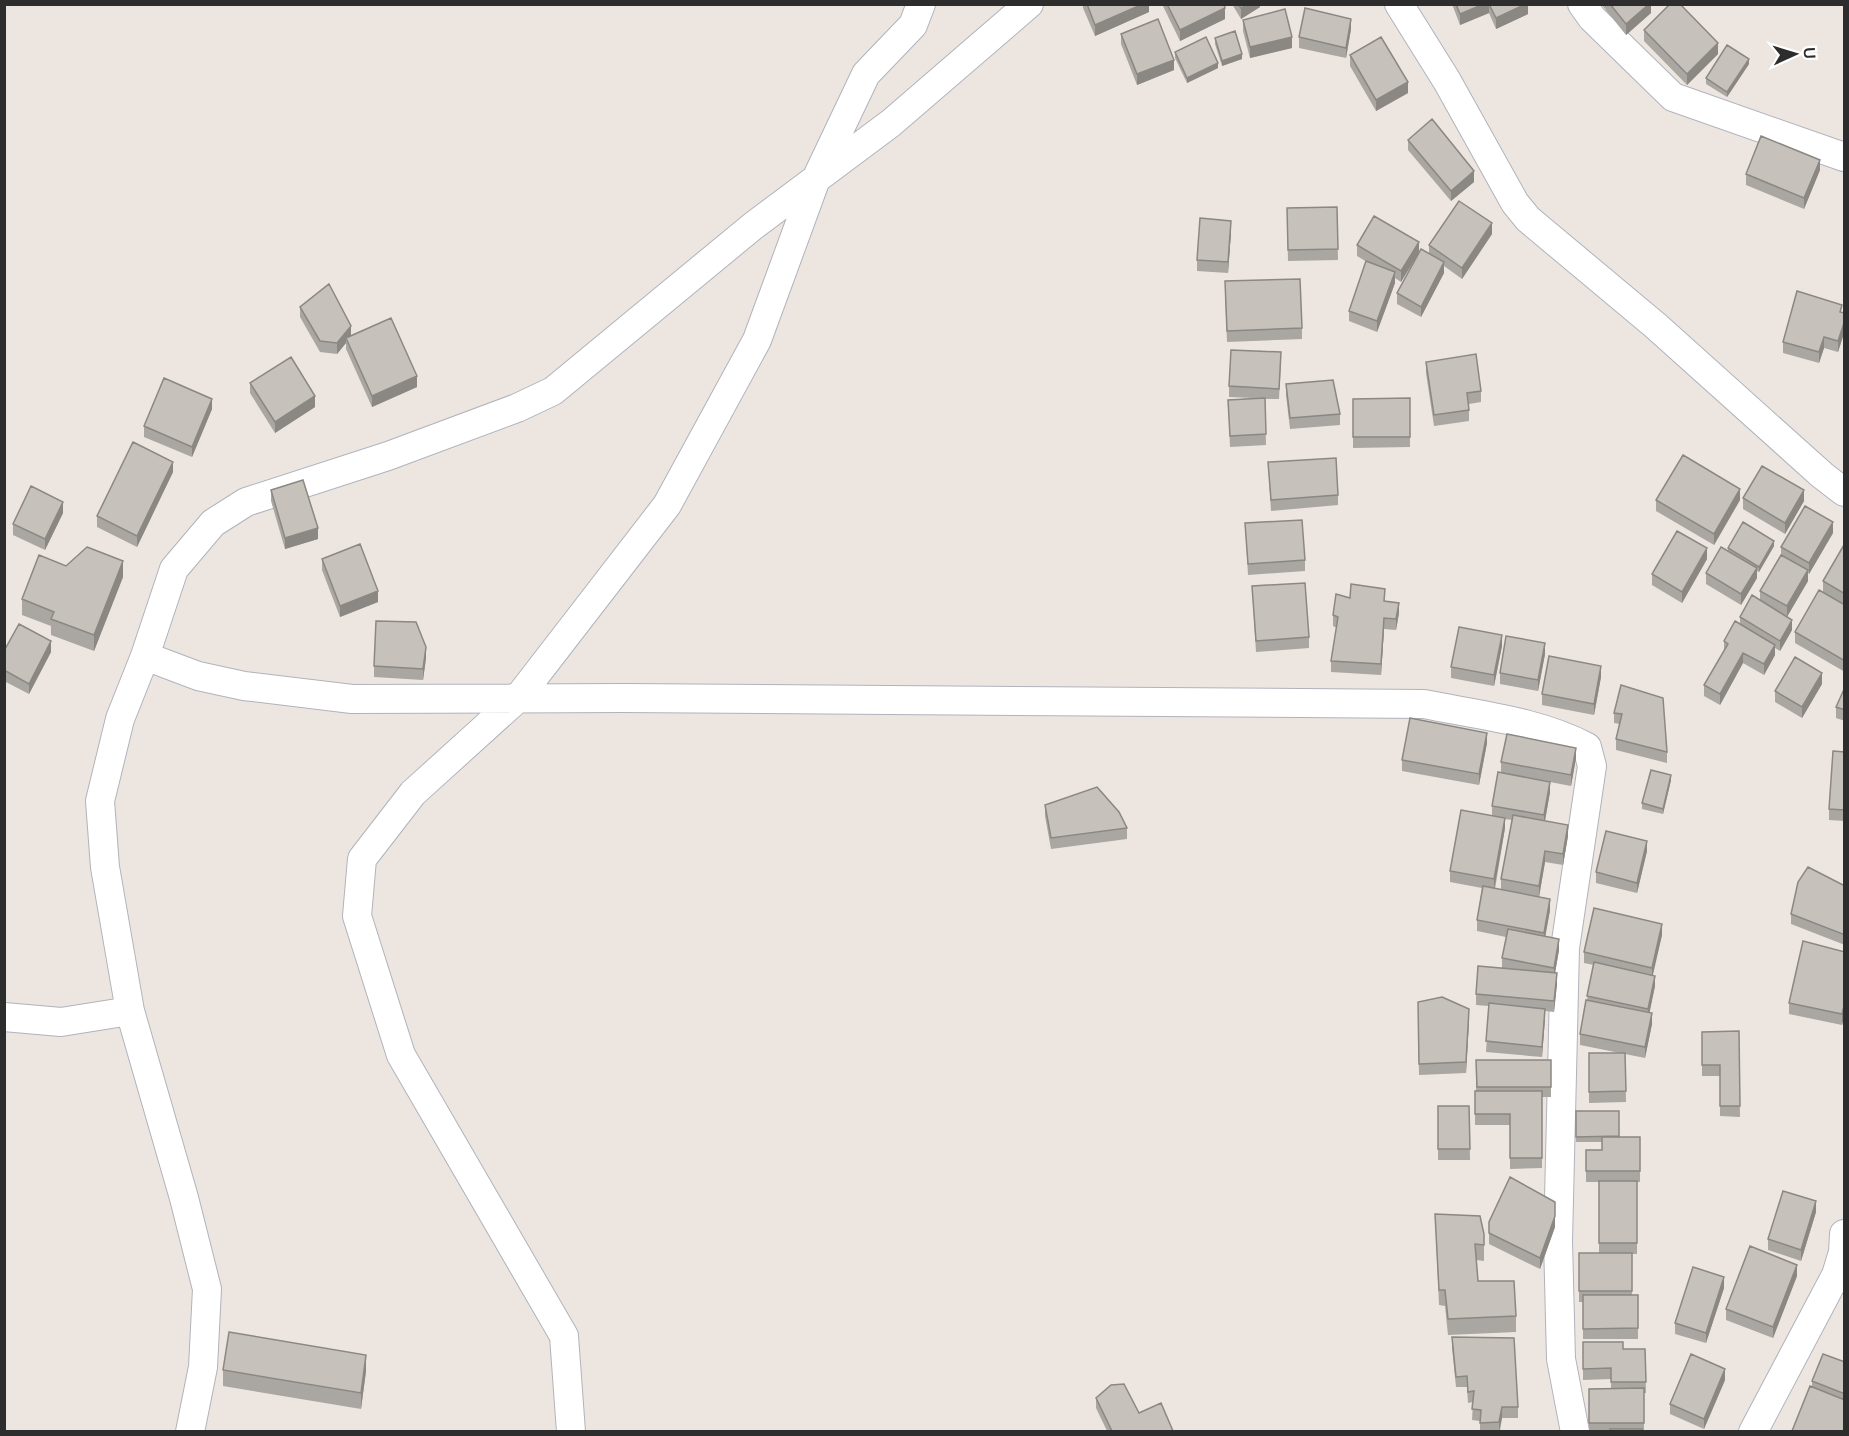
<svg xmlns="http://www.w3.org/2000/svg" width="1849" height="1436" viewBox="0 0 1849 1436" font-family="Mulish,sans-serif">
	<rect width="100%" height="100%" fill="#ede6e0"/>
	<g fill="none" stroke-linecap="round" stroke-linejoin="round">
		<defs>
			<path id="street" d="M1399,4l48,77 68,122 13,16 128,107 166,149 22,17
				M1582,4l10,14 81,79 171,60
				M145,656l53,20 46,10 108,13 271,-1 801,6c54,11 114,17 163,43l5,19 -27,182 -7,293 3,118 14,73
				M4,1017l57,5 69,-11
				M190,1432l13,-65 4,-78 -23,-91 -54,-187 -25,-144 -5,-66 20,-82 25,-63 29,-87 39,-46 33,-21 142,-46 129,-48 36,-17 200,-165 138,-103 138,-119
				M571,1432l-7,-96 -163,-281 -44,-139 5,-57 51,-66 105,-95 149,-193 90,-165 59,-161 50,-105 47,-49 8,-21
				M1753,1432l83,-157 7,-23 1,-18"/>
		</defs>
		<use href="#street" stroke="#b0b3bc" stroke-width="30"/>
		<use href="#street" stroke="#fff" stroke-width="28"/>
	</g>
	<path fill="#aaa6a1" fill-rule="evenodd" d="M1083,4h66v8l-54,24 -12,-28z
		M1162,4h62l1,15 -45,22z
		M1232,4h28v3l-19,12z
		M1452,4h76v10l-32,15 -7,-16 -29,12z
		M1601,4h50v9l-25,22z
		M1243,20l49,28 -42,10 -7,-27z
		M1351,29l-5,29 -47,-10v-11z
		M1644,30l74,24 -31,31 -43,-44z
		M1121,34l53,36 -37,15 -16,-41z
		M1215,38l27,21 -20,7 -7,-22z
		M1175,52l43,16 -31,15 -12,-25z
		M1350,55l58,38 -32,18 -26,-45z
		M1749,64l-22,33 -21,-13v-6z
		M1408,140l66,42 -23,19 -43,-51z
		M1820,170l-16,39 -58,-24v-11z
		M1337,207l1,53 -50,1 -1,-53z
		M1231,232l-3,41 -31,-2v-11z
		M1492,234l-30,45 -18,-13v7l-23,44 -24,-13v-11l32,-39v-9z
		M1419,242l-18,40 -6,-4v5l-18,49 -28,-11v-10l18,-49 -10,-6v-11z
		M1225,292l77,36v11l-75,3z
		M300,307l51,29 66,51 -45,20 -26,-58v-6l-9,11 -17,-2 -20,-35z
		M1842,312l3,1v17l-7,22 -14,-4 -5,15 -36,-10v-11z
		M1426,362l55,29v11l-12,2v17l-35,5 -8,-53z
		M1281,363l-2,36h-14l1,46 -36,2 -2,-47 25,-2 -24,-1v-11z
		M250,383l65,24 -40,26 -25,-40z
		M1286,384l54,30v11l-50,4 -4,-34z
		M1410,398v49l-57,1v-49z
		M212,409l-20,48 -48,-20v-11z
		M1268,462l70,33v10l-67,6z
		M173,472l-36,75 -40,-20v-11z
		M271,490l47,49 -33,10 -14,-48z
		M1743,498l61,3 -19,33 -42,-25z
		M1656,500h84l-26,45 -58,-34z
		M63,513l-18,37 -32,-15v-11z
		M1245,523l60,37v11l-57,4z
		M1833,533l-24,41 -1,-1v8l-21,35 5,14 -12,21 -5,-3v7l-11,20 -21,-12 -23,42 -16,-9v-11l20,-33v-11l16,-17v-7l20,-16v-10l21,-36v-8z
		M1845,543v62l-22,-13v-11z
		M1774,546l-15,26 -2,-1v7l-16,27 -35,-21v-11l22,-22v-3z
		M322,559l56,43 -38,15 -18,-47z
		M1707,559l-25,44 -30,-18v-11z
		M66,566l57,11 -29,74 -43,-16v-9l-29,-11v-16z
		M1252,586l57,51v11l-53,4z
		M1350,598l35,3 14,12 -3,17 -12,-1 -3,46 -50,-3v-11l6,-33 -4,-2v-11z
		M1845,605v67l-50,-29v-11z
		M1502,646l-8,40 -43,-8v-11z
		M4,651l47,1 -22,42 -25,-13z
		M1545,654l-7,37 -38,-7v-11z
		M426,658l-3,22 -49,-3v-11z
		M1601,677l-7,38 -52,-10v-11z
		M1822,684l-20,34 -27,-16v-11z
		M1621,685l46,67v11l-51,-13v-11l4,-15 -6,-1v-10z
		M1845,687v34l-9,-3v-11z
		M1487,743l-8,42 -77,-14v-11z
		M1845,752v69l-16,-1v-11z
		M1576,758l-5,28 -21,-4v10l-5,29 23,15 -5,29 -18,-3 -6,35 11,13 -5,26 14,14 -4,23 2,11 -3,28 -9,-1 -3,46 -56,-5 3,-46 -13,-1v-11l26,-26v-10l4,-21 -29,-6v-11l5,-32 -32,-6v-11l42,-56v-9l9,-33v-11zM1505,819l7,1 -11,59v11l-6,-1 10,-61z
		M1671,780l-8,34 -21,-5v-6z
		M1045,805l82,23v11l-76,10 -6,-33z
		M1647,851l-10,42 -41,-10v-11z
		M1845,886v59l-54,-21v-10z
		M1662,935l-10,40 3,11 -6,27 3,11 -7,34 -20,-4 1,48 -37,1v-50h31l-40,-8v-11l14,-69 -10,-2v-11z
		M1845,952v61l-3,12 -53,-11v-11z
		M1418,1002l51,18 -3,53 -47,2z
		M1739,1031l1,86 -20,-1v-40h-18v-44z
		M1476,1060h75v37h-9v71l-32,1v-44h-35v-34h1z
		M1438,1106h31l1,54h-32z
		M1576,1111l43,26h21v45h-3v72h-5v41h6v44h-55v-37h-4v-49h20v-71h-13v-32h16v-8h-26z
		M1555,1202v25l-15,42 -51,-25v-22z
		M1816,1212l-15,49 -33,-11v-11z
		M1435,1214l49,20v27l-8,-1 2,21 38,35v16l-68,3 -3,-29 -6,-1z
		M1797,1276l-24,62 -47,-18v-11z
		M1724,1288l-18,55 -31,-9v-11z
		M1452,1337l66,70v11h-16l-2,13h-20v-10l-8,-1 1,-18 -5,1 -1,-16h-11l-4,-39z
		M1583,1342l40,7h22l1,44h-2v38h-55v-42l22,-1v-9l-28,1z
		M1845,1362v69l-33,-44v-6z
		M223,1370l143,1 -5,38 -138,-23z
		M1725,1380l-21,49 -34,-15v-10z
		M1096,1398l77,33h-66l-11,-23z"/>
	<path fill="#8b8783" d="M1143,4h6v8l-54,24v-11z
		M1247,4h13v3l-19,12v-11z
		M1484,4h5v9l-29,12v-11z
		M1526,4h2v10l-32,15v-11z
		M1649,4h2v9l-25,22v-11z
		M1225,8v11l-45,22v-11z
		M1351,19v10l-5,29v-10z
		M1292,37v11l-42,10v-11z
		M1718,43v11l-31,31v-11z
		M1242,54v5l-20,7v-5z
		M1749,59v5l-22,33v-5z
		M1174,60v10l-37,15v-11z
		M1218,63v5l-31,15v-5z
		M1408,82v11l-32,18v-11z
		M1820,160v10l-16,39v-11z
		M1474,171v11l-23,19v-10z
		M1231,221v11l-3,41v-11z
		M1492,223v11l-30,45v-11z
		M1419,242v11l-18,29v-11z
		M1444,262v11l-23,44v-10z
		M1395,272v11l-18,49v-11z
		M1845,320v10l-7,22v-11z
		M351,326v11l-5,1v5l-9,11v-11z
		M1824,337v11l-5,15v-11z
		M417,376v11l-45,20v-11z
		M315,396v11l-40,26v-11z
		M212,399v10l-20,48v-10z
		M173,462v10l-36,75v-11z
		M1740,489v11l-26,45v-11z
		M1804,490v11l-19,33v-11z
		M63,502v11l-18,37v-11z
		M1833,522v11l-24,41v-11z
		M318,528v11l-33,10v-11z
		M1774,541v5l-15,26v-5z
		M1707,548v11l-25,44v-11z
		M123,561v16l-29,74v-16z
		M1757,568v10l-16,27v-11z
		M1808,570v11l-21,36v-11z
		M378,591v11l-38,15v-11z
		M1399,603v10l-3,17v-11z
		M1384,618v11l-3,46v-11z
		M1792,620v10l-12,21v-10z
		M1502,635v11l-8,40v-11z
		M51,641v11l-22,42v-10z
		M1545,643v11l-7,37v-11z
		M1775,645v10l-11,20v-11z
		M426,647v11l-3,22v-11z
		M1743,653v10l-23,42v-11z
		M1601,666v11l-7,38v-11z
		M1822,673v11l-20,34v-11z
		M1487,733v10l-8,42v-11z
		M1576,748v10l-5,28v-11z
		M1671,775v5l-8,34v-5z
		M1550,782v10l-6,34v-11z
		M1505,818v10l-11,62v-11z
		M1568,825v11l-5,29v-11z
		M1647,841v10l-10,42v-10z
		M1545,851v11l-6,35v-11z
		M1550,899v11l-6,34v-11z
		M1662,924v11l-10,44v-11z
		M1559,939v11l-5,29v-11z
		M1557,973v11l-3,28v-11z
		M1655,976v10l-7,34v-11z
		M1845,1002v11l-3,12v-11z
		M1469,1009v11l-3,53v-11z
		M1545,1009v10l-3,38v-10z
		M1652,1013v11l-7,34v-11z
		M1816,1201v11l-15,49v-11z
		M1555,1216v11l-15,42v-11z
		M1797,1265v11l-24,62v-11z
		M1724,1277v11l-18,55v-10z
		M366,1355v16l-5,38v-16z
		M1725,1369v11l-21,49v-10z
		M1502,1407v11l-3,13v-9z"/>
	<path fill="#c6c1bb" stroke="#8b8783" stroke-width="1.5" d="M1087,4h56l-48,21z
		M1167,4h57l1,4 -45,22z
		M1238,4h9l-6,4z
		M1456,4h28l-24,10z
		M1489,4h37l-30,14z
		M1610,4h39l-23,20z
		M1670,4h10l38,39 -31,31 -43,-44z
		M1305,8l46,11 -5,29 -47,-11z
		M1285,9l7,28 -42,10 -7,-27z
		M1158,19l16,41 -37,14 -16,-40z
		M1235,31l7,23 -20,7 -7,-23z
		M1206,37l12,26 -31,15 -12,-26z
		M1381,37l27,45 -32,18 -26,-45z
		M1727,45l22,14 -22,33 -21,-14z
		M1432,119l42,52 -23,20 -43,-51z
		M1761,136l59,24 -16,38 -58,-24z
		M1459,201l33,22 -30,45 -33,-23z
		M1337,207l1,42 -50,1 -1,-42z
		M1374,216l45,26 -18,29 -44,-26z
		M1200,218l31,3 -3,41 -31,-2z
		M1421,249l23,13 -23,45 -24,-14z
		M1366,261l29,11 -18,49 -28,-10z
		M1300,279l2,49 -75,3 -2,-50z
		M329,284l22,42 -14,17 -17,-2 -20,-34z
		M1797,291l45,14 -2,7 5,1v7l-7,21 -14,-4 -5,15 -36,-10z
		M391,318l26,58 -45,20 -26,-58z
		M1231,350l50,2 -2,37 -50,-3z
		M1476,354l5,37 -14,2 2,17 -35,5 -8,-53z
		M291,357l24,39 -40,26 -25,-39z
		M164,378l48,21 -20,48 -48,-21z
		M1333,380l7,34 -50,4 -4,-34z
		M1265,398l1,36 -36,2 -2,-36z
		M1410,398v39h-57v-38z
		M133,442l40,20 -36,74 -40,-20z
		M1683,455l57,34 -26,45 -58,-34z
		M1336,458l2,37 -67,5 -3,-38z
		M1762,466l42,24 -19,33 -42,-25z
		M303,480l15,48 -33,10 -14,-48z
		M31,486l32,16 -18,37 -32,-15z
		M1805,506l28,16 -24,41 -28,-16z
		M1302,520l3,40 -57,4 -3,-41z
		M1743,522l31,19 -15,26 -31,-19z
		M1677,531l30,17 -25,44 -30,-18z
		M1845,543v51l-22,-13z
		M360,544l18,47 -38,15 -18,-47z
		M87,547l36,14 -29,74 -43,-16 3,-7 -32,-13 17,-44 27,11z
		M1721,547l36,21 -16,26 -35,-21z
		M1781,555l27,15 -21,36 -27,-15z
		M1305,583l4,54 -53,4 -4,-55z
		M1351,584l34,5 -1,12 15,2 -3,16 -12,-1 -3,46 -50,-3 7,-44 -5,-2 3,-21 14,4z
		M1819,590l26,15v56l-50,-29z
		M1752,595l40,25 -12,21 -40,-24z
		M376,621l40,1 10,25 -3,22 -49,-3z
		M1735,621l40,24 -11,19 -21,-11 -23,41 -16,-9 24,-41 -4,-3z
		M19,624l32,17 -22,43 -25,-14v-19z
		M1459,627l43,8 -8,40 -43,-8z
		M1506,636l39,7 -7,37 -38,-7z
		M1549,656l52,10 -7,38 -52,-10z
		M1795,657l27,16 -20,34 -27,-16z
		M1621,685l42,13 4,54 -51,-13 6,-25 -8,-1z
		M1845,687v23l-9,-3z
		M1410,718l77,15 -8,41 -77,-14z
		M1507,734l69,14 -5,27 -70,-13z
		M1833,751l12,1v58l-16,-1z
		M1651,770l20,5 -8,34 -21,-6z
		M1498,772l52,10 -6,33 -52,-9z
		M1097,787l22,25 8,16 -76,10 -6,-33z
		M1461,810l44,8 -11,61 -44,-8z
		M1513,815l55,10 -5,29 -18,-3 -6,35 -38,-7z
		M1606,831l41,10 -10,42 -41,-11z
		M1808,867l37,19v49l-54,-21 7,-32z
		M1483,886l67,13 -6,34 -67,-13z
		M1594,908l68,16 -10,44 -68,-16z
		M1508,929l51,10 -5,29 -52,-10z
		M1803,941l42,11v50l-3,12 -53,-11z
		M1594,962l61,14 -7,33 -61,-13z
		M1478,966l79,7 -3,28 -78,-7z
		M1442,997l27,12 -3,53 -47,2 -1,-62z
		M1586,1000l66,13 -7,34 -65,-13z
		M1489,1003l56,6 -3,38 -56,-6z
		M1739,1031l1,75h-20v-41h-18v-33z
		M1589,1053h36l1,38 -37,1z
		M1476,1060h75v27h-74z
		M1475,1091h67v67h-32v-44h-35z
		M1438,1106h31l1,43h-32z
		M1576,1111h43v25l-43,1z
		M1602,1137h38v34h-54v-21h16z
		M1510,1177l45,25v14l-15,42 -51,-25v-11z
		M1599,1181h38v62h-38z
		M1783,1191l33,10 -15,49 -33,-11z
		M1435,1214l45,2 4,18v11l-9,-1 3,37h36l2,35 -68,3 -3,-29h-6z
		M1750,1246l47,19 -24,62 -47,-18z
		M1579,1253h53v38h-53z
		M1693,1267l31,10 -18,56 -31,-10z
		M1583,1295h55v33l-55,1z
		M229,1332l137,23 -5,38 -138,-23z
		M1452,1337l62,1 4,69h-16l-3,15 -19,1 1,-13 -9,-1 2,-18 -6,1 -1,-16 -11,1z
		M1583,1342h40v7h22l1,33h-35v-14l-28,1z
		M1691,1354l34,15 -21,50 -34,-15z
		M1823,1354l22,8v32l-33,-13z
		M1124,1384l15,29 22,-10 12,28h-61l-16,-33 15,-13z
		M1810,1386l35,14v31h-53z
		M1644,1388v35h-55v-34z
		M1610,1429h32v2h-32z"/>
	<rect width="1849" height="1436" fill="none" stroke="#2d2d2d" stroke-width="12"/>
	<g transform="translate(1795 54) rotate(86)" stroke="#ffffff" stroke-width="4.5" paint-order="stroke">
	<path d="M0-4.5L10 22L0 15L-10 22Z" fill="#2d2d2d"/>
	<text y="-9" font-size="16" font-weight="bold" text-anchor="middle" fill="#2d2d2d">U</text>
	</g>
</svg>
